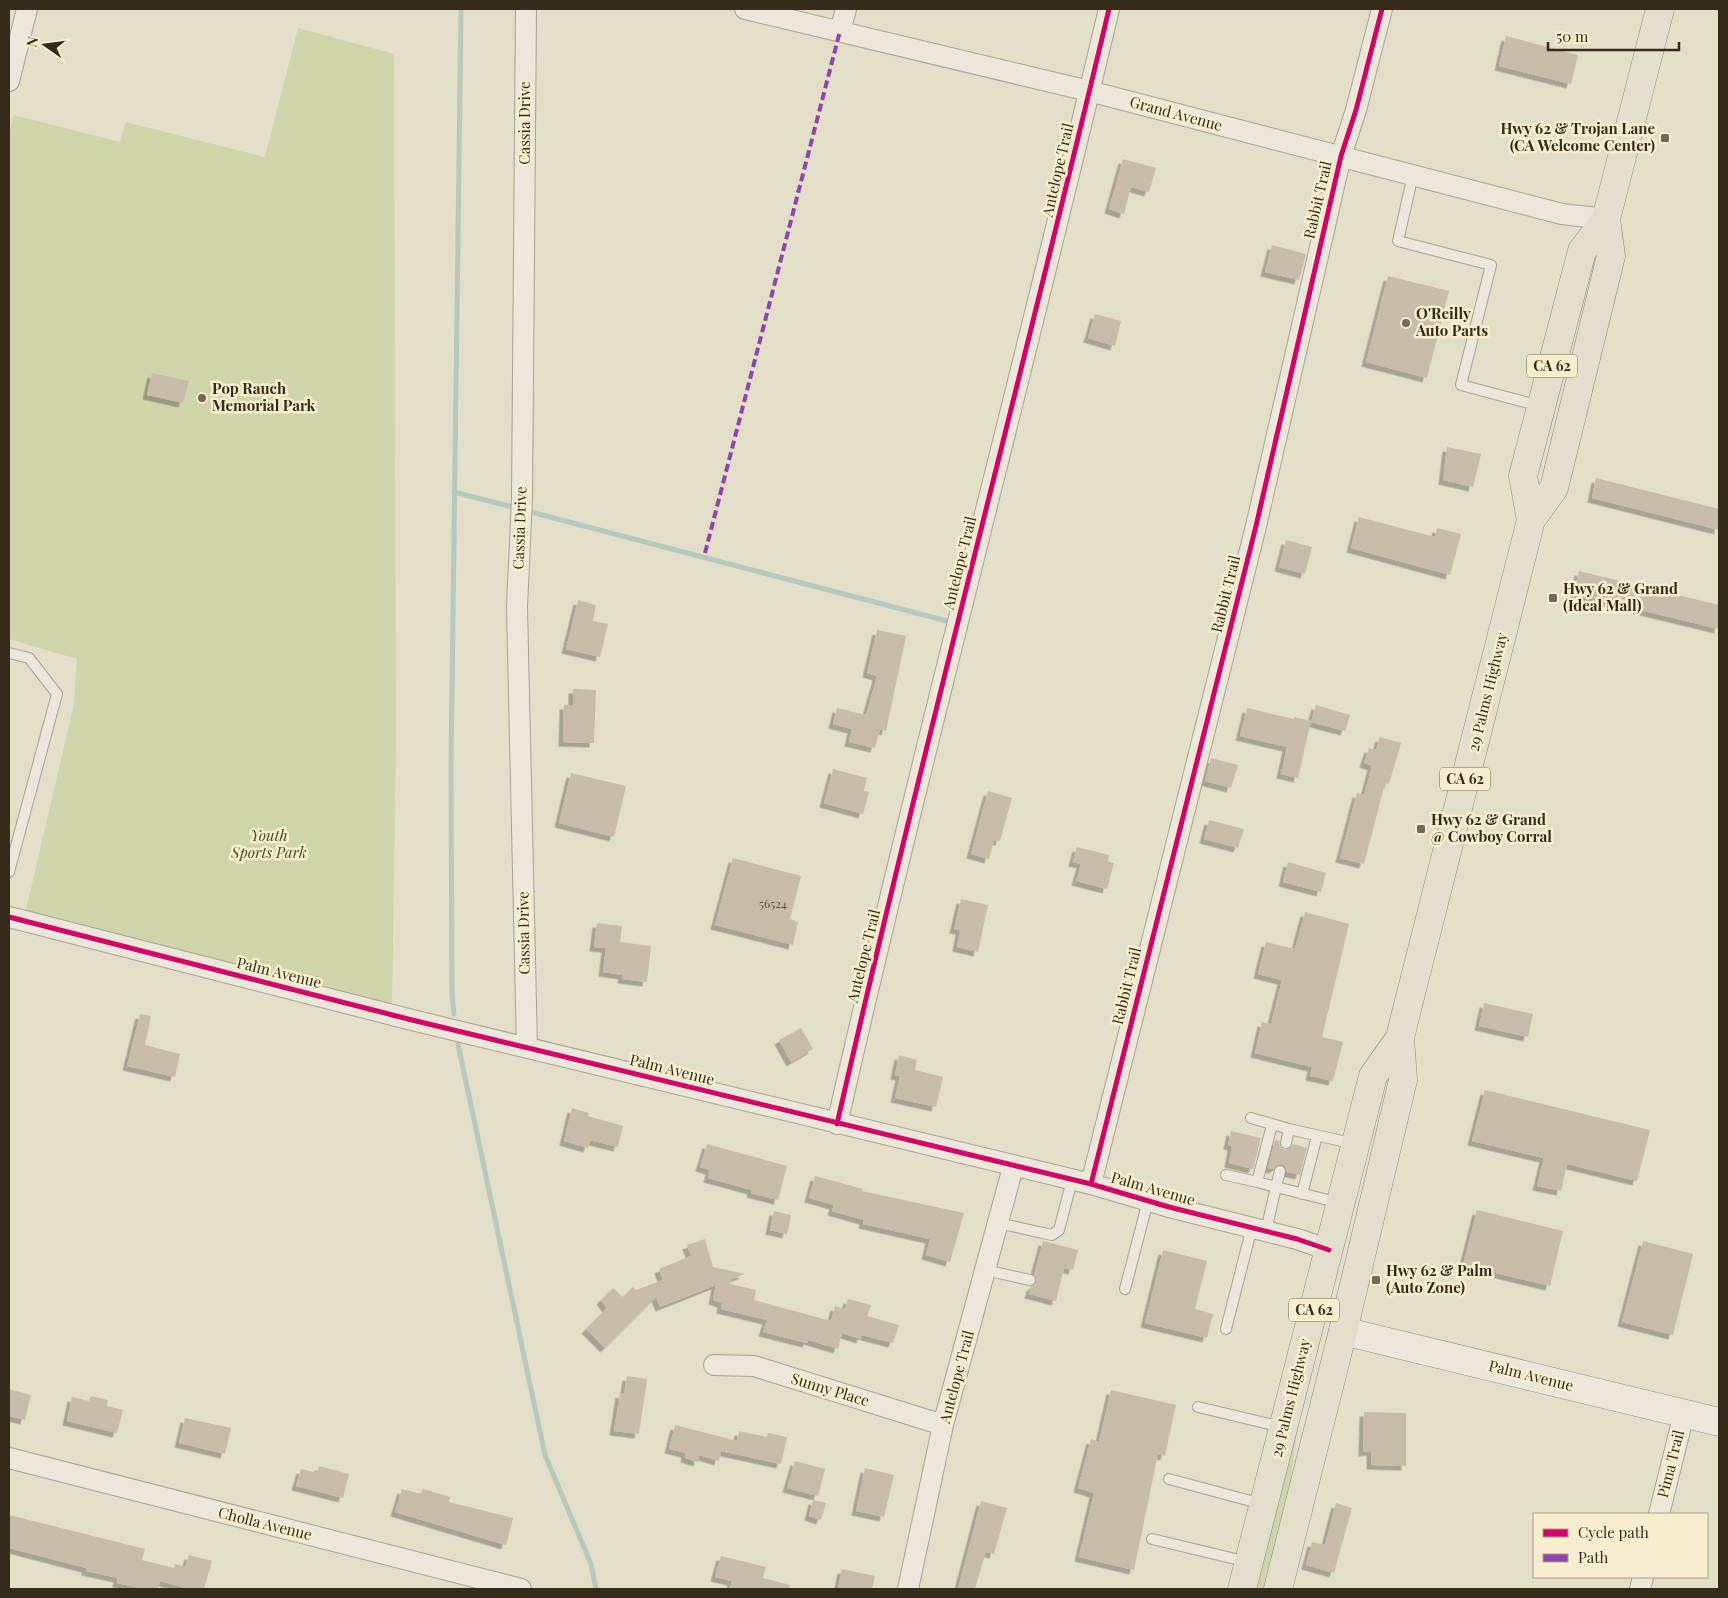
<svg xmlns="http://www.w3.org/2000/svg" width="1728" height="1598" viewBox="0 0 1728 1598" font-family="'Playfair Display',serif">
	<defs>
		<filter id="shadow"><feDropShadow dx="-4.5" dy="4.5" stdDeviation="0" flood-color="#0004"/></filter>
	</defs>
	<rect width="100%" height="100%" fill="#e3dec8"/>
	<path fill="#cfd4aa" d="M298,28l96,26 2,690 -4,260 -367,-90 49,-210 3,-45 -68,-20v-504l5,-20 106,27 6,-20 139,35z
		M1298,1423l-9,68 -25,98h-13z"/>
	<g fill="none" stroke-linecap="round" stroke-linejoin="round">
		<path stroke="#b5c9be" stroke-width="5" d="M454,492l62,16
			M527,511l420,110
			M454,1014l-2,-19 -1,-229 10,-757
			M458,1044l87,411 46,109 5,25"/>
	</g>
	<path fill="#c7bca9" filter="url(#shadow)" d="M1506,36l72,19 -7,29 -72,-18z
		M1123,159l33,9 -7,24 -18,-5 -7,27 -15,-5z
		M1272,245l34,9 -7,26 -34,-8z
		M1388,276l61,15 -22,87 -61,-16z
		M1095,314l26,7 -6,25 -27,-8z
		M152,373l37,8 -6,22 -36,-8z
		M1447,447l34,7 -8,33 -30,-7z
		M1596,478l123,31v21l-127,-32z
		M1359,517l76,20 2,-9 24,6 -11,41 -99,-27z
		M1286,540l26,7 -7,27 -26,-7z
		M1579,571l140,34v24l-145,-35z
		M578,600l18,5 -3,16 15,3 -8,33 -34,-8z
		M877,630l29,6 -20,95 -6,-2 -5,19 -26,-6 3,-13 -19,-5 4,-16 29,7 11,-39 -10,-3z
		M573,689l23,1 -2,53 -31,-1 1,-37h9z
		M1316,705l34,10 -5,16 -34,-9z
		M1247,708l47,11v-2l17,4 -13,57 -17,-4 6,-27 -47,-11z
		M1380,737l21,6 -12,41 -4,-1 -21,81 -24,-6 17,-65 7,2 8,-29 -8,-3 5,-15 7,2z
		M1211,758l27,7 -7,23 -26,-7z
		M833,769l34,9 -3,13 5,1 -6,22 -39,-11z
		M571,773l55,13 -12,51 -55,-14z
		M988,791l24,7 -12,43 -6,-1 -5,19 -18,-5z
		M1209,820l35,9 -6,19 -34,-9z
		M1077,847l32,8 -1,7 6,1 -7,26 -31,-8 5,-17 -8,-2z
		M733,858l68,18 -11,43 8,3 -5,23 -78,-20z
		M1288,862l38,11 -5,19 -38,-10z
		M961,899l27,6 -10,47 -21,-5 3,-17 -6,-1z
		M1305,912l44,12 -27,113 21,5 -10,39 -23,-5 2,-9 -57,-14 7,-31 9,2 11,-44 -24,-6 8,-32 29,7z
		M597,923l25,3 -2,16 31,4 -4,36 -25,-3 1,-4 -20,-3 3,-24 -12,-1z
		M1484,1003l49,11 -5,23 -49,-11z
		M140,1014l11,2 -6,29 35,9 -5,23 -48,-11z
		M801,1028l12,21 -22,13 -12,-22z
		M899,1055l18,5 -2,10 28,7 -7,30 -41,-9 5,-22 -5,-1z
		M1485,1090l165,40 -13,51 -70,-17 -6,27 -24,-5 7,-28 -72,-17z
		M572,1108l17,5 -1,3 35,10 -5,21 -28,-7 -2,8 -24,-7z
		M1231,1131l30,7 -8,31 -24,-6 3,-17 -4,-1z
		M1275,1140l4,1 1,5 4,4 5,-1 4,-5 14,4 -7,27 -13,-3 -2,-6 -4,-2 -8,5 -5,-1z
		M707,1144l80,22 -9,34 -27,-7 1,-3 -44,-12 2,-8 -10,-3z
		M815,1176l48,13 -1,2 102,22 -14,49 -24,-7 4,-16 -67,-15 1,-4 -32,-9 2,-6 -25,-7z
		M1477,1210l86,21 -13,55 -87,-21z
		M774,1211l17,4 -4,19 -17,-4z
		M705,1239l8,28 32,7 -14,5 -1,5 26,6 -2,10 77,21 4,-15 10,3 3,-10 23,6 -4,11 32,9 -6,18 -31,-8 -1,4 -19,-6 -4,16 -30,-9 -1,3 -44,-11 4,-12 -46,-11 1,-6 -9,-3 3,-15 -56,22 -4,-10 -51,51 -19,-19 21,-21 -6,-8 12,-12 10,9 10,-10 3,3 27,-10 -4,-11 32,-13 -4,-11z
		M1043,1241l35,9 -5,20 -9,-2 -8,33 -27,-7 2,-7 6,-5 -3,-7z
		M1643,1241l50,13 -20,81 -51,-13z
		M1163,1250l44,11 -12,48 18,5 -6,24 -62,-15z
		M627,1376l20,3 -8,55 -25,-3 6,-38 4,1z
		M9,1389l22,6 -6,25 -16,-4z
		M1111,1390l65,15 -11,51 -7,-2 -24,116 -55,-13 15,-64 -16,-5 13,-49 8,3z
		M91,1396l17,4 -1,6 16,4 -6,23 -50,-12 5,-24 17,4z
		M1364,1412l42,1v53l-35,-1v-14l-8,1z
		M185,1418l46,10 -6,26 -46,-11z
		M675,1425l62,16 2,-10 28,6 1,-4 19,4 -6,27 -60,-13 -2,10 -20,-6 -1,7 -13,-4 1,-5 -17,-4z
		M795,1461l30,8 -7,27 -31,-8z
		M319,1466l30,8 -6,24 -47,-12 5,-17 16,4z
		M865,1468l29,7 -10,42 -28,-6z
		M402,1489l19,5 2,-5 27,8 -1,5 64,16 -7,27 -111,-33z
		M813,1500l13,3 -5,17 -12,-4z
		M981,1501l26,7 -13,46 -8,-2 -11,37h-17z
		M1336,1503l16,5 -18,65 -28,-8 6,-23 13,3z
		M9,1515l136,34 -3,11 32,8 1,-4 10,3 4,-12 23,6 -8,28h-15l-29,-8 -2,8h-14l-27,-6 1,-5 -32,-7v-3l-77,-20z
		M721,1556l45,11 -3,11 27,7 -1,4h-59l2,-8 -17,-4z
		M842,1569l33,7 -3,13h-34z"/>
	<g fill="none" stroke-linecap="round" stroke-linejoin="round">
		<defs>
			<path id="lane" d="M1413,175l-15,66 93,24 -30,120 79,21
				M9,653l20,5 28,36 -48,178
				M1251,1118l38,11
				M1272,1125l-15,57 19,5 4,-16
				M1286,1143l3,-14 66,15
				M1226,1175l31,7
				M1302,1194l15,-58
				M998,1223l54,12 7,-5 13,-50
				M1266,1231l10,-44 64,16
				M985,1270l45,10
				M1125,1289l23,-88
				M1226,1329l26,-102
				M1198,1407l84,20
				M1169,1479l93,25
				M1152,1539l96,23"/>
			<path id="street" d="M526,9l-4,489 -5,109 10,441
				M745,9l344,82 473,123 44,5
				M840,31l6,-22
				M9,81l18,-72
				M9,917l403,103 679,164 78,23 128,32 32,11
				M837,1124c85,-373 184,-743 272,-1115
				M1091,1184l165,-658 85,-370 15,-46 26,-101
				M714,1365l40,1 189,59
				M9,1458l512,131
				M1659,1514l25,-100
				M908,1589l35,-164 70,-258
				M1640,1589l3,-12"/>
			<path id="secondary" d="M1343,1331l376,91"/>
			<path id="primary" d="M1531,520l-8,-44 59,-225 24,-32 54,-210
				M1242,1589l131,-513 27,-38
				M1278,1589l65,-258 60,-251 -3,-42 4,-17 127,-501 23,-32 57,-232 -5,-37"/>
		</defs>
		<use href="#lane" stroke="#a8a292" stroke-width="12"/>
		<use href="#street" stroke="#a8a292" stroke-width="22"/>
		<use href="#secondary" stroke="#979182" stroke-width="29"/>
		<use href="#primary" stroke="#8d8779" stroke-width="29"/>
		<use href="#lane" stroke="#ebe7da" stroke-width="10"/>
		<use href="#street" stroke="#ebe7da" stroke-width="20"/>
		<use href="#secondary" stroke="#ebe7da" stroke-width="28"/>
		<use href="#primary" stroke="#e3decb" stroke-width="28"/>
		<path stroke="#8e44ad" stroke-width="4" stroke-dasharray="8 4" stroke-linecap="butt" d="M705,553l135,-522"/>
		<defs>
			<path id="cycleway" d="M9,917l403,103 679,164 78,23 128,32 32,11
				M837,1124c85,-373 184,-743 272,-1115
				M1091,1184l165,-658 85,-370 15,-46 26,-101"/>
		</defs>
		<use href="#cycleway" stroke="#f6eecd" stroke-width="8"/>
		<use href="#cycleway" stroke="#d6006c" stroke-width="5"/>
	</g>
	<g fill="#726a58" stroke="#f6eecd" stroke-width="2">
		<rect x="1660" y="133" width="10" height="10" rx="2.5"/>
		<circle cx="1406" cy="323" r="5"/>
		<circle cx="202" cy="398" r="5"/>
		<rect x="1548" y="593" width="10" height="10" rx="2.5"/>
		<rect x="1416" y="824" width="10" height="10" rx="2.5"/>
		<rect x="1371" y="1275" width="10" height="10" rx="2.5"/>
	</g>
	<g text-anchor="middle" stroke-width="5" stroke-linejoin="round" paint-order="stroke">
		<g font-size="12" fill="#5a4f3e">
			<text x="773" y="908">56524</text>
		</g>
		<g fill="#f6eecd" stroke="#6f6650" stroke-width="1">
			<rect x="1527" y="354.5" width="50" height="23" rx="4"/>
			<rect x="1440" y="767.5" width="50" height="23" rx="4"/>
			<rect x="1289" y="1298.5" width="50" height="23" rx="4"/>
		</g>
		<g font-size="14" font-weight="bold" fill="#352b1b">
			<text x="1552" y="371">CA 62</text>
			<text x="1465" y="784">CA 62</text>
			<text x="1314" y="1315">CA 62</text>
		</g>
		<g font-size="15" fill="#352b1b" stroke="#f6eecd">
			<text transform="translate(1176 114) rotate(15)" y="5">Grand Avenue</text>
			<text transform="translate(525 123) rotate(-90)" y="5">Cassia Drive</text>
			<text transform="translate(1058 170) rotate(-77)" y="5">Antelope Trail</text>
			<text transform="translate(1318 200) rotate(-77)" y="5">Rabbit Trail</text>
			<text transform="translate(520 528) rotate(-88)" y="5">Cassia Drive</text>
			<text transform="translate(960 563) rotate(-76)" y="5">Antelope Trail</text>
			<text transform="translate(1226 594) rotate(-76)" y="5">Rabbit Trail</text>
			<text transform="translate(1488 692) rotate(-76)" y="5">29 Palms Highway</text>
			<text transform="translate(524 933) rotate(-91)" y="5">Cassia Drive</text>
			<text transform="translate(864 956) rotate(-76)" y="5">Antelope Trail</text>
			<text transform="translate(279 973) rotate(14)" y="5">Palm Avenue</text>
			<text transform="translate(1127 986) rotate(-76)" y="5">Rabbit Trail</text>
			<text transform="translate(672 1070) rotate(14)" y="5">Palm Avenue</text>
			<text transform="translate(1153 1189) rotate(16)" y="5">Palm Avenue</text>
			<text transform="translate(1531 1376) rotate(14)" y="5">Palm Avenue</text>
			<text transform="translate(957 1377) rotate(-75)" y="5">Antelope Trail</text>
			<text transform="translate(830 1390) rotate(17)" y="5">Sunny Place</text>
			<text transform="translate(1291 1398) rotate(-76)" y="5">29 Palms Highway</text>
			<text transform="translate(1671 1464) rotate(-76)" y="5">Pima Trail</text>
			<text transform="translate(265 1524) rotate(14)" y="5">Cholla Avenue</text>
		</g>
		<g font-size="15" font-weight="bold" fill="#352b1b" stroke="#f6eecd" text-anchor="start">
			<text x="1655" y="134" text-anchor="end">Hwy 62 &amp; Trojan Lane<tspan x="1655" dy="17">(CA Welcome Center)</tspan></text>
			<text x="1416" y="319">O'Reilly<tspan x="1416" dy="17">Auto Parts</tspan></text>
			<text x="212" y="394">Pop Rauch<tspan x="212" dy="17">Memorial Park</tspan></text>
			<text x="1563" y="594">Hwy 62 &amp; Grand<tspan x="1563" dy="17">(Ideal Mall)</tspan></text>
			<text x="1431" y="825">Hwy 62 &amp; Grand<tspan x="1431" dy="17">@ Cowboy Corral</tspan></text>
			<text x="1386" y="1276">Hwy 62 &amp; Palm<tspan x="1386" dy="17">(Auto Zone)</tspan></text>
		</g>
		<g font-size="15" font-style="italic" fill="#415221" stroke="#f6eecd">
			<text x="269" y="841">Youth<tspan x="269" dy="17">Sports Park</tspan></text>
		</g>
	</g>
	<rect width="1728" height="1598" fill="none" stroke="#352b1b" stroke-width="20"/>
	<rect x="1533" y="1513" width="175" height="65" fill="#f6eecd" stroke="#a9a086"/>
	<rect x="1543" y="1529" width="25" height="8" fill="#d6006c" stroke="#a9a086"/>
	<text x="1578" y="1538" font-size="15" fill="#352b1b">Cycle path</text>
	<rect x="1543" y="1554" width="25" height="8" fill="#8e44ad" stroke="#a9a086"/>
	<text x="1578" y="1563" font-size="15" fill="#352b1b">Path</text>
	<g transform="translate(45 45) rotate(284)" stroke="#f6eecd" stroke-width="4" paint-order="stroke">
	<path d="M0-4L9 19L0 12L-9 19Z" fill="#352b1b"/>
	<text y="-8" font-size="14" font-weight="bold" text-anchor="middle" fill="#352b1b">N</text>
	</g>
	<path d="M1548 42v8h131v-8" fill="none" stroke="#352b1b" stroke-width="2.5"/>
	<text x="1556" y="42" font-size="15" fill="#352b1b" stroke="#f6eecd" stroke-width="4" paint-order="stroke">50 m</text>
</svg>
